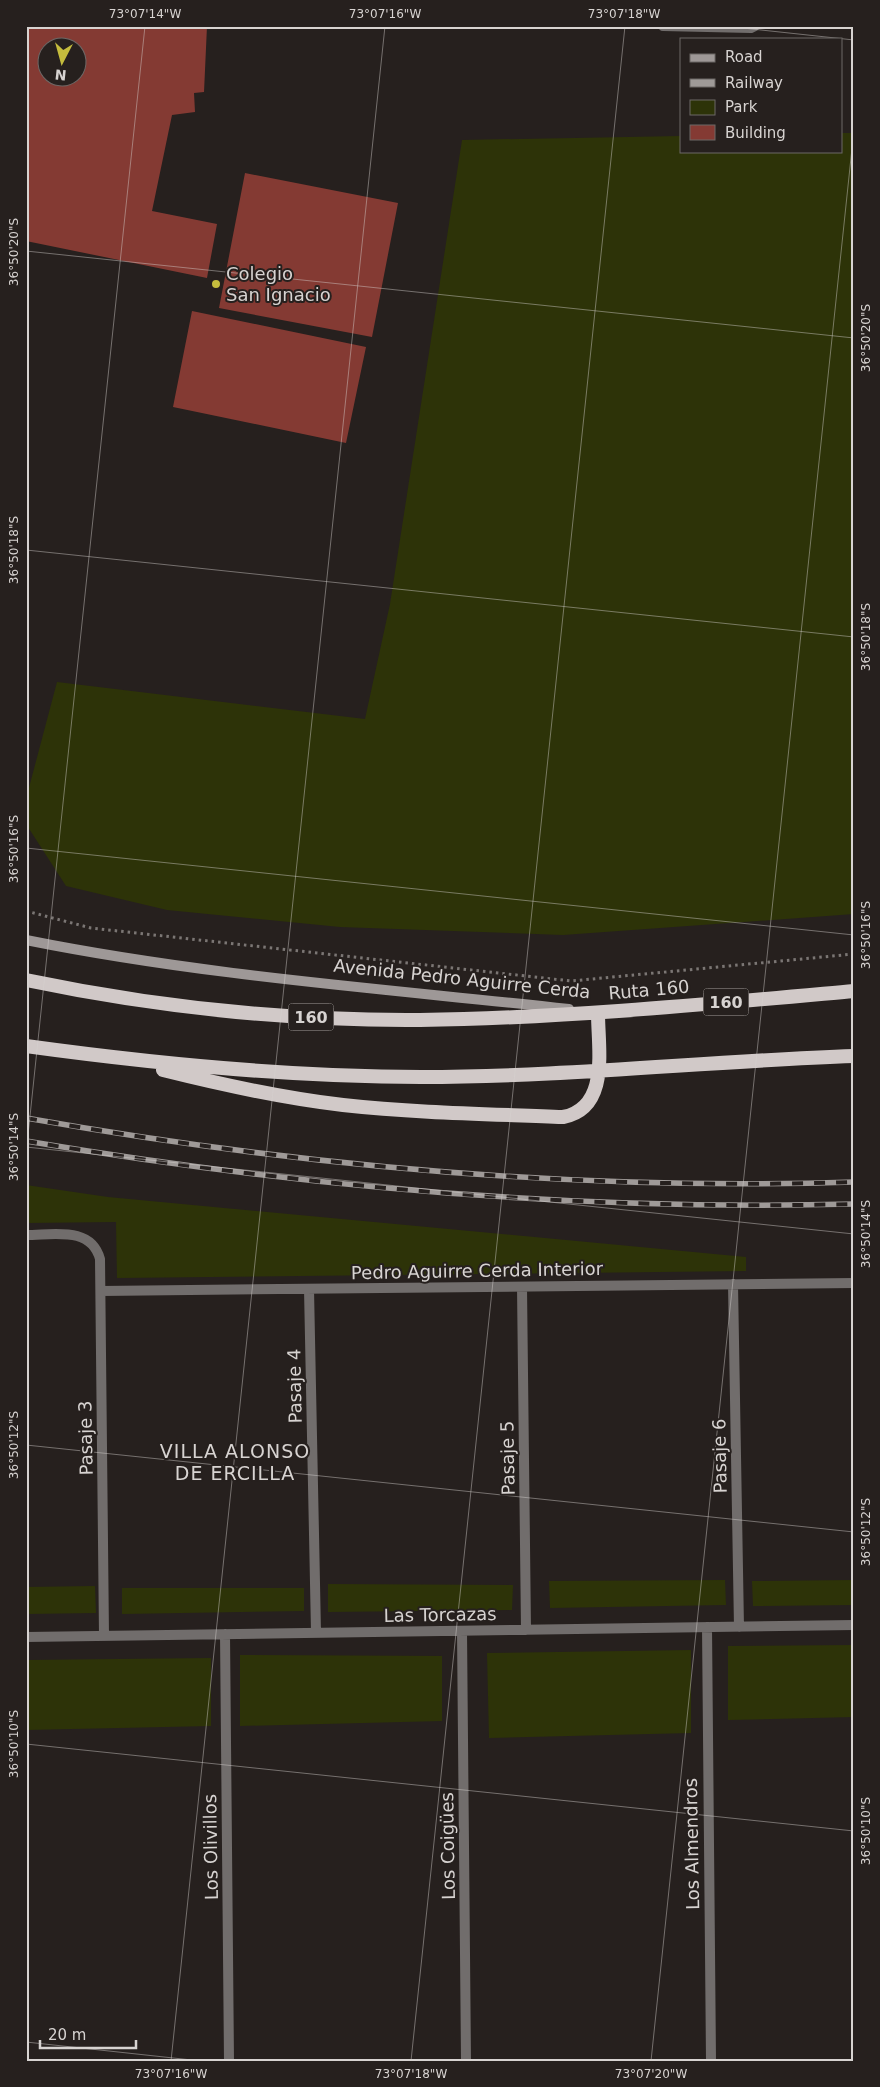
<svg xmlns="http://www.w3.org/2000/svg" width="880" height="2087" viewBox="0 0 880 2087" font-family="'DejaVu Sans',sans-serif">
	<rect width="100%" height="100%" fill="#26201e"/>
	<path fill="#2d3308" d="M841,133h13v781l-291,21 -223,-8 -173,-17 -101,-24 -40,-62v-25l31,-117 308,37 25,-115 72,-464 219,-4v15h160z
		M26,1185l82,12 638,60v14l-629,7 -1,-56 -90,1z
		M725,1580l1,25 -176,3 -1,-27z
		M854,1580v25l-101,1 -1,-25z
		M328,1584l185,1 -1,25 -184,2z
		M95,1586l1,27 -70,1v-27z
		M122,1588h182v23l-182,3z
		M854,1645v72l-126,3v-74z
		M691,1650v83l-202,5 -2,-85z
		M240,1655l202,1v65l-202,5z
		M211,1658v68l-185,4v-70z"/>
	<path fill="#843a33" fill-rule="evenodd" d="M26,26h181l-3,66 -10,1 1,19 -23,3 -20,96 65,13 -10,54 -181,-37zM48,48h30v30h-30z
		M245,173l153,30 -26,134 -153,-29z
		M192,311l174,36 -20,96 -173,-36z"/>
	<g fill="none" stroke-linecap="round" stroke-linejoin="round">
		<path stroke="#7b7674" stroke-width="3" stroke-dasharray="2.5 4" stroke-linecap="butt" d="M26,911l65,17 480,53 283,-27"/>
		<path stroke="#716d6c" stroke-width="10" d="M663,26l88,2 4,-2
			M26,1235c28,0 65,-9 74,24l4,377
			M733,1284l6,343
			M522,1287l4,343
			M309,1289l7,343
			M101,1291l753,-8
			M707,1627l4,434
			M462,1631l4,430
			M225,1634l4,427
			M26,1637l828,-12"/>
		<path stroke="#9e9897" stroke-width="10" d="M26,940c179,36 362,49 543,69"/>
		<path stroke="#d1c9c8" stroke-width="14" d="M26,980c129,27 262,41 394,40 145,-2 290,-16 434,-29
			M26,1046c131,18 263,31 395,31 144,0 288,-16 433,-21
			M163,1070c60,15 119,28 180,35 73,8 147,9 220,12 47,-9 35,-68 35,-104"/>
		<defs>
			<path id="rail" d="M26,1118c273,48 551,73 828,64
				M26,1141c274,46 550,70 828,63"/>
		</defs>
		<use href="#rail" stroke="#9f9a98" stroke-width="5.5"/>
		<use href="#rail" stroke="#26201e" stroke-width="4" stroke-dasharray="11" stroke-linecap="butt"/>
	</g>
	<path fill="none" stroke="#d7d3d1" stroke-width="1" stroke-opacity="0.45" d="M724,26l130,14M26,251l828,87M26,550l828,87M26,848l828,87M26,1147l828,87M26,1154l119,-1128M26,1445l828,87M26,1744l828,87M26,2042l175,19M171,2061l214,-2035M411,2061l214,-2035M651,2061l203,-1932"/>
	<circle fill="#c5bc3d" stroke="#26201e" stroke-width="2" cx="216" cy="284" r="5"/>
	<g text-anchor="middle" stroke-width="4" stroke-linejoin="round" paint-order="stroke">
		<g fill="#26201e" stroke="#a29d9b" stroke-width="1">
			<rect x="703.5" y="988.5" width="45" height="27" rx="4"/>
			<rect x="288.5" y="1003.5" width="45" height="27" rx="4"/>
		</g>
		<g font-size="16" font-weight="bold" fill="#d7d3d1">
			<text x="726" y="1008">160</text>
			<text x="311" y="1023">160</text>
		</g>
		<g font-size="18" fill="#d7d3d1" stroke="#26201e" text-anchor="start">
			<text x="226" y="280">Colegio<tspan x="226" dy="21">San Ignacio</tspan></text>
		</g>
		<g font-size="18" fill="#d7d3d1" stroke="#26201e">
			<text transform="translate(462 979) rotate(6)" y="6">Avenida Pedro Aguirre Cerda</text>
			<text transform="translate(649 990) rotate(-5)" y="6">Ruta 160</text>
			<text transform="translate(477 1271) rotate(-1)" y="6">Pedro Aguirre Cerda Interior</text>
			<text transform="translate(295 1386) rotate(-91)" y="6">Pasaje 4</text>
			<text transform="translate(86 1438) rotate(-91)" y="6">Pasaje 3</text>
			<text transform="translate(720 1456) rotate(-91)" y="6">Pasaje 6</text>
			<text transform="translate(508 1458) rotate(-91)" y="6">Pasaje 5</text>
			<text transform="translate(440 1615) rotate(-1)" y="6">Las Torcazas</text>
			<text transform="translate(692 1844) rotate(-91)" y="6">Los Almendros</text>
			<text transform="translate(448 1846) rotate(-91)" y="6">Los Coigües</text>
			<text transform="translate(211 1847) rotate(-91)" y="6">Los Olivillos</text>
		</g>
		<g font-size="19" letter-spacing="1" fill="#d7d3d1" stroke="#26201e">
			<text x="235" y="1458">VILLA ALONSO<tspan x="235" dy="22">DE ERCILLA</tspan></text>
		</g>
	</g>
	<rect width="880" height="2087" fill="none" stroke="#26201e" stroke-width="55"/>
	<rect x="680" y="38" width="162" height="115" fill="#26201e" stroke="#6d6866"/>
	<rect x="690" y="54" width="25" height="8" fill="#9e9897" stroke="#6d6866"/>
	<text x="725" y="62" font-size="15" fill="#d7d3d1">Road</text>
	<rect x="690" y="79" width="25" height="8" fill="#9f9a98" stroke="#6d6866"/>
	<text x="725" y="88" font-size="15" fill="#d7d3d1">Railway</text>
	<rect x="690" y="100" width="25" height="15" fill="#2d3308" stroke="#6d6866"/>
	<text x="725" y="112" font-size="15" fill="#d7d3d1">Park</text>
	<rect x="690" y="125" width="25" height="15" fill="#843a33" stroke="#6d6866"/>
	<text x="725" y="138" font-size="15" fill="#d7d3d1">Building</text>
	<g transform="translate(62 62) rotate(186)"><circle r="24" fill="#26201e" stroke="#6d6866"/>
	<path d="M0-4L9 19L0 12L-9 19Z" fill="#c5bc3d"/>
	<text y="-8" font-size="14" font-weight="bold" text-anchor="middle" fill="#d7d3d1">N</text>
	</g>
	<path d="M40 2040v8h96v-8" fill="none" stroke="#d7d3d1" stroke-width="2.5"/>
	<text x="48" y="2040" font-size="15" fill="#d7d3d1" stroke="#26201e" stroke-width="4" paint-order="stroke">20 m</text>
	<rect x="28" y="28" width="824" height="2032" fill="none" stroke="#d7d3d1" stroke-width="2"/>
	<g font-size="12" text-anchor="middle" fill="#d7d3d1">
		<text x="145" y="18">73°07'14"W</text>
		<text x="385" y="18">73°07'16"W</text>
		<text x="624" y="18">73°07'18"W</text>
		<text transform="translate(14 252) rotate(-90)" y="4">36°50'20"S</text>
		<text transform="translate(866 338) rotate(-90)" y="4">36°50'20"S</text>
		<text transform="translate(14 550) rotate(-90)" y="4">36°50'18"S</text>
		<text transform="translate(866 637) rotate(-90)" y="4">36°50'18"S</text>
		<text transform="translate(14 849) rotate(-90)" y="4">36°50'16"S</text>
		<text transform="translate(866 935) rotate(-90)" y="4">36°50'16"S</text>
		<text transform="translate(14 1147) rotate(-90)" y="4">36°50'14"S</text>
		<text transform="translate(866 1234) rotate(-90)" y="4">36°50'14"S</text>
		<text transform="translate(14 1445) rotate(-90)" y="4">36°50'12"S</text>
		<text transform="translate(866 1532) rotate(-90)" y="4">36°50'12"S</text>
		<text transform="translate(14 1744) rotate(-90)" y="4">36°50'10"S</text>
		<text transform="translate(866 1831) rotate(-90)" y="4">36°50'10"S</text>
		<text x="171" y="2078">73°07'16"W</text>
		<text x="411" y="2078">73°07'18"W</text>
		<text x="651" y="2078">73°07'20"W</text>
	</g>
</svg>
